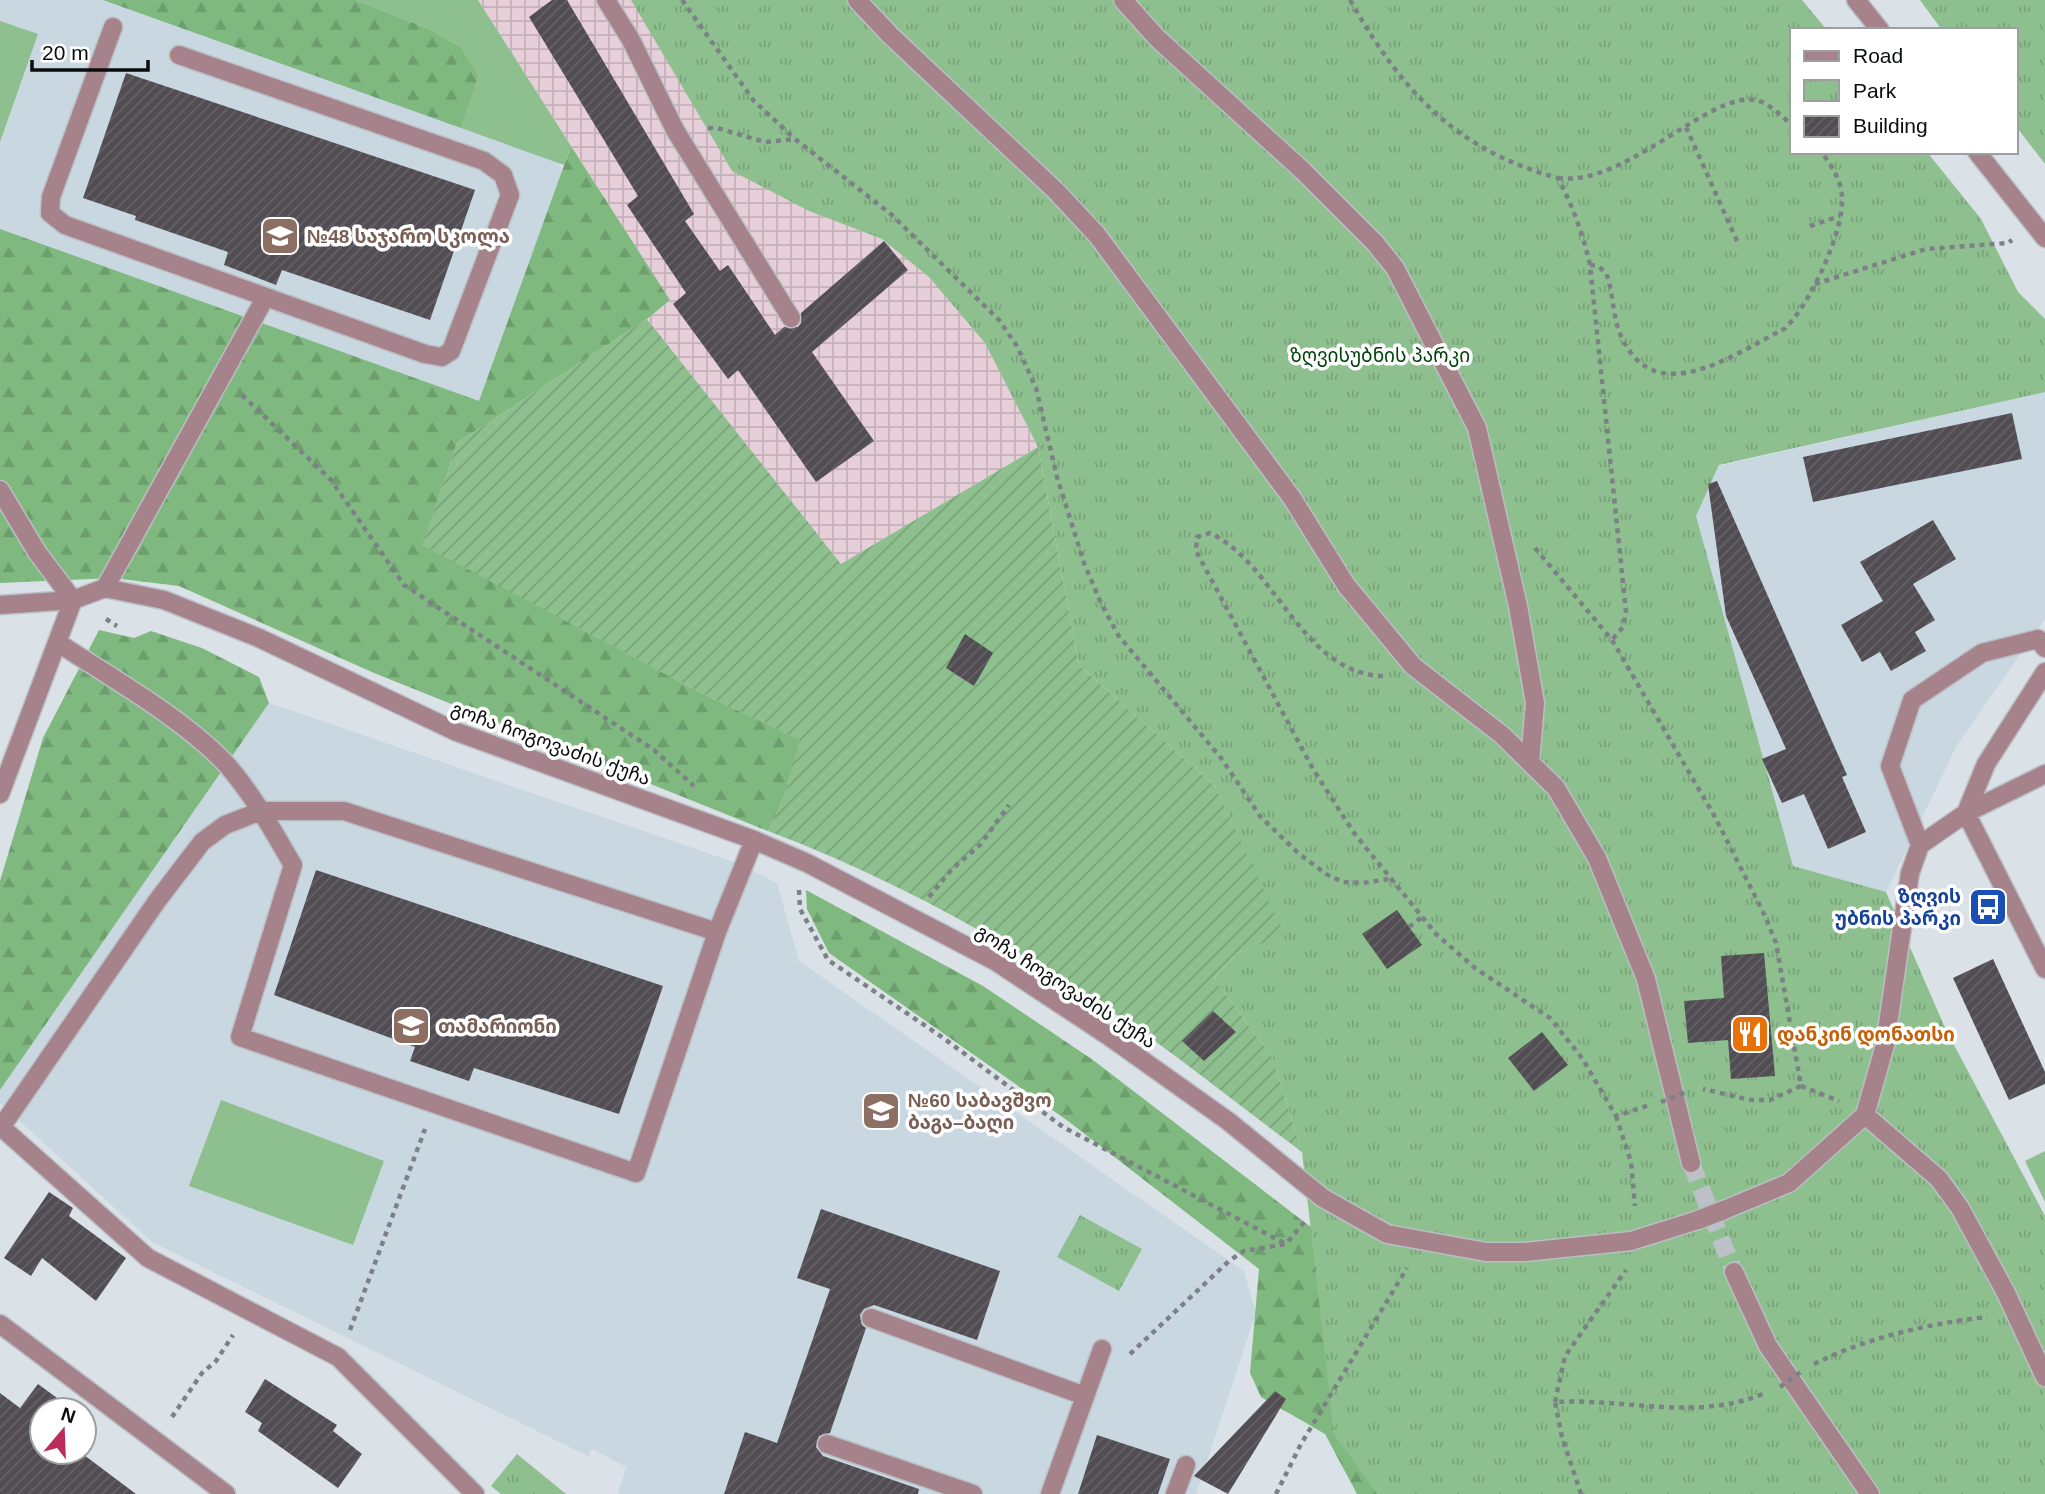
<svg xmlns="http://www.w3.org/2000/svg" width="2045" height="1494" viewBox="0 0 2045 1494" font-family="Arial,'Noto Sans Georgian',sans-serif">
	<defs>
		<pattern id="industrial-grid" width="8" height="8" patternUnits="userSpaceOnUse" patternTransform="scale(1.75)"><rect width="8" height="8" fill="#e7cfd9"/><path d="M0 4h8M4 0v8" fill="none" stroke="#c5b1b9"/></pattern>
		<pattern id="forest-firs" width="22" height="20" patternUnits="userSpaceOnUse" patternTransform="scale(1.75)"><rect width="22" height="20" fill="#80b980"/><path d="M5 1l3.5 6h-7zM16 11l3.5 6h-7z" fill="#6d9e6d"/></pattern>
		<pattern id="park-tufts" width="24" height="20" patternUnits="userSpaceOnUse" patternTransform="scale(1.75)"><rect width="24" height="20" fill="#8ebf8e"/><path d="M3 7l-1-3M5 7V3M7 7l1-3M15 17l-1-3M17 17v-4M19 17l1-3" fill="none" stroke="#79a379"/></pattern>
		<pattern id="garden-furrows" width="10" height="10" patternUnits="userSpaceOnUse" patternTransform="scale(1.75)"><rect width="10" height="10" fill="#8ebf8e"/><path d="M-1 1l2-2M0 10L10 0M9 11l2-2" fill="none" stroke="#79a379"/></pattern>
		<pattern id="building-hatch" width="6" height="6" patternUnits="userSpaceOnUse" patternTransform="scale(1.75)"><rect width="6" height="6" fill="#514d53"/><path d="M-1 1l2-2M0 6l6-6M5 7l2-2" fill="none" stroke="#656267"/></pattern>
	</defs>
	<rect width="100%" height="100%" fill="#dae1e7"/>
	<path fill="#c9d7e1" d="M0,0h210l336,115 25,91 -73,208 -498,-148z
		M2045,392v227l-88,126 -71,147 -93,-26 -97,-350 23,-50z
		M269,703l462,158 46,22 22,78 445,310 12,42 -60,181h-578l8,-27 -34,-18 -4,7 -436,-214 -152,-139v-13z"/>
	<path fill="url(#industrial-grid)" d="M478,0h153l35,56 143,155 73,28 47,38 56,66 53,104 -197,117 -194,-245 23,-19z"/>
	<path fill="#8ebf8e" d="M356,0h122l93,146 -7,19 -103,-37 16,-52 -16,-29 -32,-18z
		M0,21l38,13 -38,108z
		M221,1100l163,61 -31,84 -164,-59z
		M2045,1151v51l-20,-41z"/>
	<path fill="url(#forest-firs)" d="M103,0h253l73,29 32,18 17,29 -17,52z
		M571,146l99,154 -23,19 -190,124 -34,101 278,149 100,47 -17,56 -16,35 -394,-158 -195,-87 -66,-8 -113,5v-354l479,172z
		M99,630l35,8 17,-7 51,17 57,29 10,26 -269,387v-209l43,-143z
		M806,890l177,96 110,74 270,207 201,227h-207l-32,-60 -64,-37 -11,-24 9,-104 -191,-148 -239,-168 -22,-44z"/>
	<path fill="url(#park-tufts)" d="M631,0h1171l25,30h-36v122h136l54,67 37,73 27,27v73l-326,73 -23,51 97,350 93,26 60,138 99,186v278h-668l-43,-60 -32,-282 -30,-95 -58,-79 23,-25 47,-18 -69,-149 -136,-121 -41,-218 -53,-104 -56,-66 -47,-38 -73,-28 -77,-40z
		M1920,0h125v164l-30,-39v-95h-73z
		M1080,1215l62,34 -23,42 -62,-34z
		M517,1454l49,40h-65l-10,-8z"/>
	<path fill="url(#garden-furrows)" d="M647,319l194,245 197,-117 41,218 136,121 70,149 -48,18 -23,25 58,79 30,95c-57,-42 -112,-87 -170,-127 -114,-77 -236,-146 -364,-194l16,-35 16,-56 -99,-47 -279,-148 35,-102z"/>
	<path fill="url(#building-hatch)" d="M552,0h15l127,214 -9,7 35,50 8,-6 47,70 9,-8h14l3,-4v-10l83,-72 24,29 -96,82 62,89 -58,41 -78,-112 -10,9 -55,-75 13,-11 -59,-88 11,-9 -109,-179z
		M126,73l349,117 -45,130 -148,-50 -6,15 -52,-20 4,-13 -93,-32 1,-4 -53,-18z
		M2012,413l10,46 -209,43 -10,-45z
		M1717,481l130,294 -5,2 24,55 -38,17 -24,-55 -22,9 -20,-44 24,-10 -60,-133 -18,-132z
		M1933,520l23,39 -43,25 22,36 -20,12 11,19 -35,20 -11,-19 -18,10 -21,-37 42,-24 -23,-39z
		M965,634l28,19 -19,33 -28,-18z
		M316,870l347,116 -44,128 -145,-46 -5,13 -59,-20 5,-14 -141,-52z
		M1397,910l25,35 -35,24 -25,-35z
		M1764,953l11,123 -44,3 -3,-39 -40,3 -4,-42 40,-3 -3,-42z
		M1993,959l52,113v12l-36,16 -56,-122z
		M1213,1011l23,21 -32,29 -22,-20z
		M1542,1032l26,33 -34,26 -26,-33z
		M49,1192l24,16 -4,8 57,42 -30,43 -54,-43 -11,18 -27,-18z
		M821,1209l179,62 -23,69 -103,-35 -10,4 -4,6 2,10 4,3 -36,105 -11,3 -3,11 7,9 96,33 -1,5h-194l21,-62 32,11 53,-154 -33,-11z
		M265,1379l72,46 -4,6 29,23 -24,34 -80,-57 4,-8 -17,-11z
		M38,1384l30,22 -3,4h-23v42h38l56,42h-136v-101l20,15z
		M1275,1391l11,8 -58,95 -34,-18z
		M1097,1435l73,24 -12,35h-80z"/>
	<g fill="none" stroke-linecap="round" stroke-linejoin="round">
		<path stroke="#bbc1c6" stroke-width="18" stroke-dasharray="18 9" stroke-linecap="butt" d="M1691,1163l43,109"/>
		<defs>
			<path id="minor" d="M606,0l25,40 44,90 116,188
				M857,0l33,35 167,157 40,43 195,263 54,87 67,81 89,69 54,53 41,70 49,121 45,184
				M1123,0l34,38 146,133 72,72 20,25 82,160 41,178 17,97 -5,59
				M1856,0l24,30
				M113,27l-62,170 -1,16 15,12 360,129 17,3 9,-6 59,-156 -7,-20 -19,-14 -305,-106
				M1977,152l68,86
				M0,490l37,62 36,48
				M105,588l160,-290
				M0,605l73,-5 32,-12 59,12 95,38 198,94 297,108 53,23 188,98 112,74 121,86 95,77 64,36 99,18h39l106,-11 67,-21
				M57,642c54,36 128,77 171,124 26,30 45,65 65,99l-53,172 396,136 81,-241
				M2045,672l-59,92 -20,49 79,156
				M0,794l73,-194
				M1920,845l-30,-79 22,-66 70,-47 56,-14 7,9
				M1865,1115l74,64 21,29 46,85 39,84
				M0,1126l148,132 190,99 137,137
				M2,1126l155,-225 45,-59 23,-17 36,-14h83l373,121 37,-92
				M1724,1210l65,-27 76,-68 20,-70 25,-172 10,-28 46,-32 79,-39
				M1734,1272l34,74 102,148
				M871,1318l214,78
				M0,1324l226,170
				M827,1444l146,50
				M1050,1494l52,-145
				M1175,1494l11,-29"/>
		</defs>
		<use href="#minor" stroke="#b9bfc4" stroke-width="21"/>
		<path stroke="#7c8185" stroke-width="4.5" stroke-dasharray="5 5" stroke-linecap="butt" d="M682,0l72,101 41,38 97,76 107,105 18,26 19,42 21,89 27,86 16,38 18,34 103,123 39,58 38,37 28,21 17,8 20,1 26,-4
			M1350,0c52,91 105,150 208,178 15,29 25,56 32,87l36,347 -3,15 -11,13
			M1686,127l51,114
			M708,128h9l48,14 30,-3
			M1558,178c68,9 151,-87 198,-78 13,3 25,16 35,24
			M1810,226l30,-10
			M1590,265l8,1 8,7c8,20 6,44 15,63 34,76 113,18 163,-7 25,-22 61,-99 58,-133 -1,-16 -11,-32 -21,-44
			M1815,284l111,-35 82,-6 4,-3
			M242,395l89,85 73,105 250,165 40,36
			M1535,548l77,92 103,177 50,99 11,27 25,143 -31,14h-19l-48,-11
			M106,619l11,7
			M1383,676c-81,-2 -108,-113 -173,-143l-13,4 -1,14 117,218 41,64 82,101 39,34 75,50 32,40 34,58 34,-11
			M799,890l1,19 28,51 114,77 121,90 223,117
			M929,897l23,-28 28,-24 29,-40
			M1409,927l13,-10
			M1801,1086l38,15
			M1616,1116l15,46 4,44
			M350,1330l75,-201
			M1130,1354l99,-93 15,-10 42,-7 19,-23
			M1814,1364c55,-27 113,-40 173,-47
			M1555,1402l10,-46 61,-86
			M172,1417l30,-44 14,-12 17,-26
			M1276,1494l25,-50 106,-176
			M1581,1494l-19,-57 -7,-35c70,-4 142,20 210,-9"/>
		<use href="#minor" stroke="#a6828a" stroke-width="18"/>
		<defs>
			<path id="minor-bridge" d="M1698,1220l26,-10"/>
		</defs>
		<use href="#minor-bridge" stroke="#b9bfc4" stroke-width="21" stroke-linecap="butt"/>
		<path stroke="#7c8185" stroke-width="4.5" stroke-dasharray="5 5" stroke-linecap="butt" d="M1661,1102l28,-11
			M1780,1387l22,-16"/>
		<use href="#minor-bridge" stroke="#a6828a" stroke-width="18"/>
	</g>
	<defs>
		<symbol id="school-square" viewBox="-11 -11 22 22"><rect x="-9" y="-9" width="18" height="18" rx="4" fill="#8d6e63" stroke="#fff"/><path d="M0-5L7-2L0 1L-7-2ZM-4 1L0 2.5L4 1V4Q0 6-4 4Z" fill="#fff"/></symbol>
		<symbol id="bus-square" viewBox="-11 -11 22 22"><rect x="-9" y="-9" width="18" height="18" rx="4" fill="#1a4fb4" stroke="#fff"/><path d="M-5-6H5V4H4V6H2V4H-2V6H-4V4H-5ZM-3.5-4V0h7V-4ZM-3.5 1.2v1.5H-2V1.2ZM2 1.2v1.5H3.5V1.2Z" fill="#fff"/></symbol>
		<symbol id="restaurant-square" viewBox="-11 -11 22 22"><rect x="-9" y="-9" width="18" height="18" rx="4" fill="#e8710a" stroke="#fff"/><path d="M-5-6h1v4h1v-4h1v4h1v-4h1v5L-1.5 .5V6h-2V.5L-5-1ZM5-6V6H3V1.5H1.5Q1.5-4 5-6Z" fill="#fff"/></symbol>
	</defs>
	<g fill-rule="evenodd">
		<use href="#school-square" x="258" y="214" width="44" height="44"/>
		<use href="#bus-square" x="1966" y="885" width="44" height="44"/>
		<use href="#school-square" x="389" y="1004" width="44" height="44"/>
		<use href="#restaurant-square" x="1728" y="1012" width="44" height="44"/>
		<use href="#school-square" x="859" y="1089" width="44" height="44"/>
	</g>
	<g text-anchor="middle" stroke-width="7" stroke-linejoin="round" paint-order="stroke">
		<g font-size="19" font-weight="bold" fill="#785e54" stroke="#fff" text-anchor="start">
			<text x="307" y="243">№48 საჯარო სკოლა</text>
			<text x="438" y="1033">თამარიონი</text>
			<text x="908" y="1107">№60 საბავშვო<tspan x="908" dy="22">ბაგა–ბაღი</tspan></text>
		</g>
		<g font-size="19" fill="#004209" stroke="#fff">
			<text x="1380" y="362">ზღვისუბნის პარკი</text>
		</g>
		<g font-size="19" fill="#0a0c0e" stroke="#fff">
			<text transform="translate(551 743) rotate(20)" y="7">გოჩა ჩოგოვაძის ქუჩა</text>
			<text transform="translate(1066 986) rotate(33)" y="7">გოჩა ჩოგოვაძის ქუჩა</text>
		</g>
		<g font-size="19" font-weight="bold" fill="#164399" stroke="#fff" text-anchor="end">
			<text x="1961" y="903">ზღვის<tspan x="1961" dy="22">უბნის პარკი</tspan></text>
		</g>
		<g font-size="19" font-weight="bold" fill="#c56008" stroke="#fff" text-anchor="start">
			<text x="1777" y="1041">დანკინ დონათსი</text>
		</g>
	</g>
	<rect x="1790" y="28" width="228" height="126" fill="#ffffff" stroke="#9d9e9f" stroke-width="2"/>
	<rect x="1804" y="51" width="35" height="10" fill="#a6828a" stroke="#9d9e9f" stroke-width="2"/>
	<text x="1853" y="63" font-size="21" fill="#0a0c0e">Road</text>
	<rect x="1804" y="80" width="35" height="21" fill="url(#park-tufts)" stroke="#9d9e9f" stroke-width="2"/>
	<text x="1853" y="98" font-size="21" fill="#0a0c0e">Park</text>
	<rect x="1804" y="116" width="35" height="21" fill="url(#building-hatch)" stroke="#9d9e9f" stroke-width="2"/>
	<text x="1853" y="133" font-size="21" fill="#0a0c0e">Building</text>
	<g transform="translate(63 1431) rotate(19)"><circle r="33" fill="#ffffff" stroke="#9d9e9f" stroke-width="2"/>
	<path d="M0-5L12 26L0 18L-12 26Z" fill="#ba2c5c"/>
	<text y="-10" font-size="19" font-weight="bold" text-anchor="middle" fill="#0a0c0e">N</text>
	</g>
	<path d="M32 60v10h116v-10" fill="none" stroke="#0a0c0e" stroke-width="3.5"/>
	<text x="42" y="60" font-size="21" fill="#0a0c0e" stroke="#ffffff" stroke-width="5" paint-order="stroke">20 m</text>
</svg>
